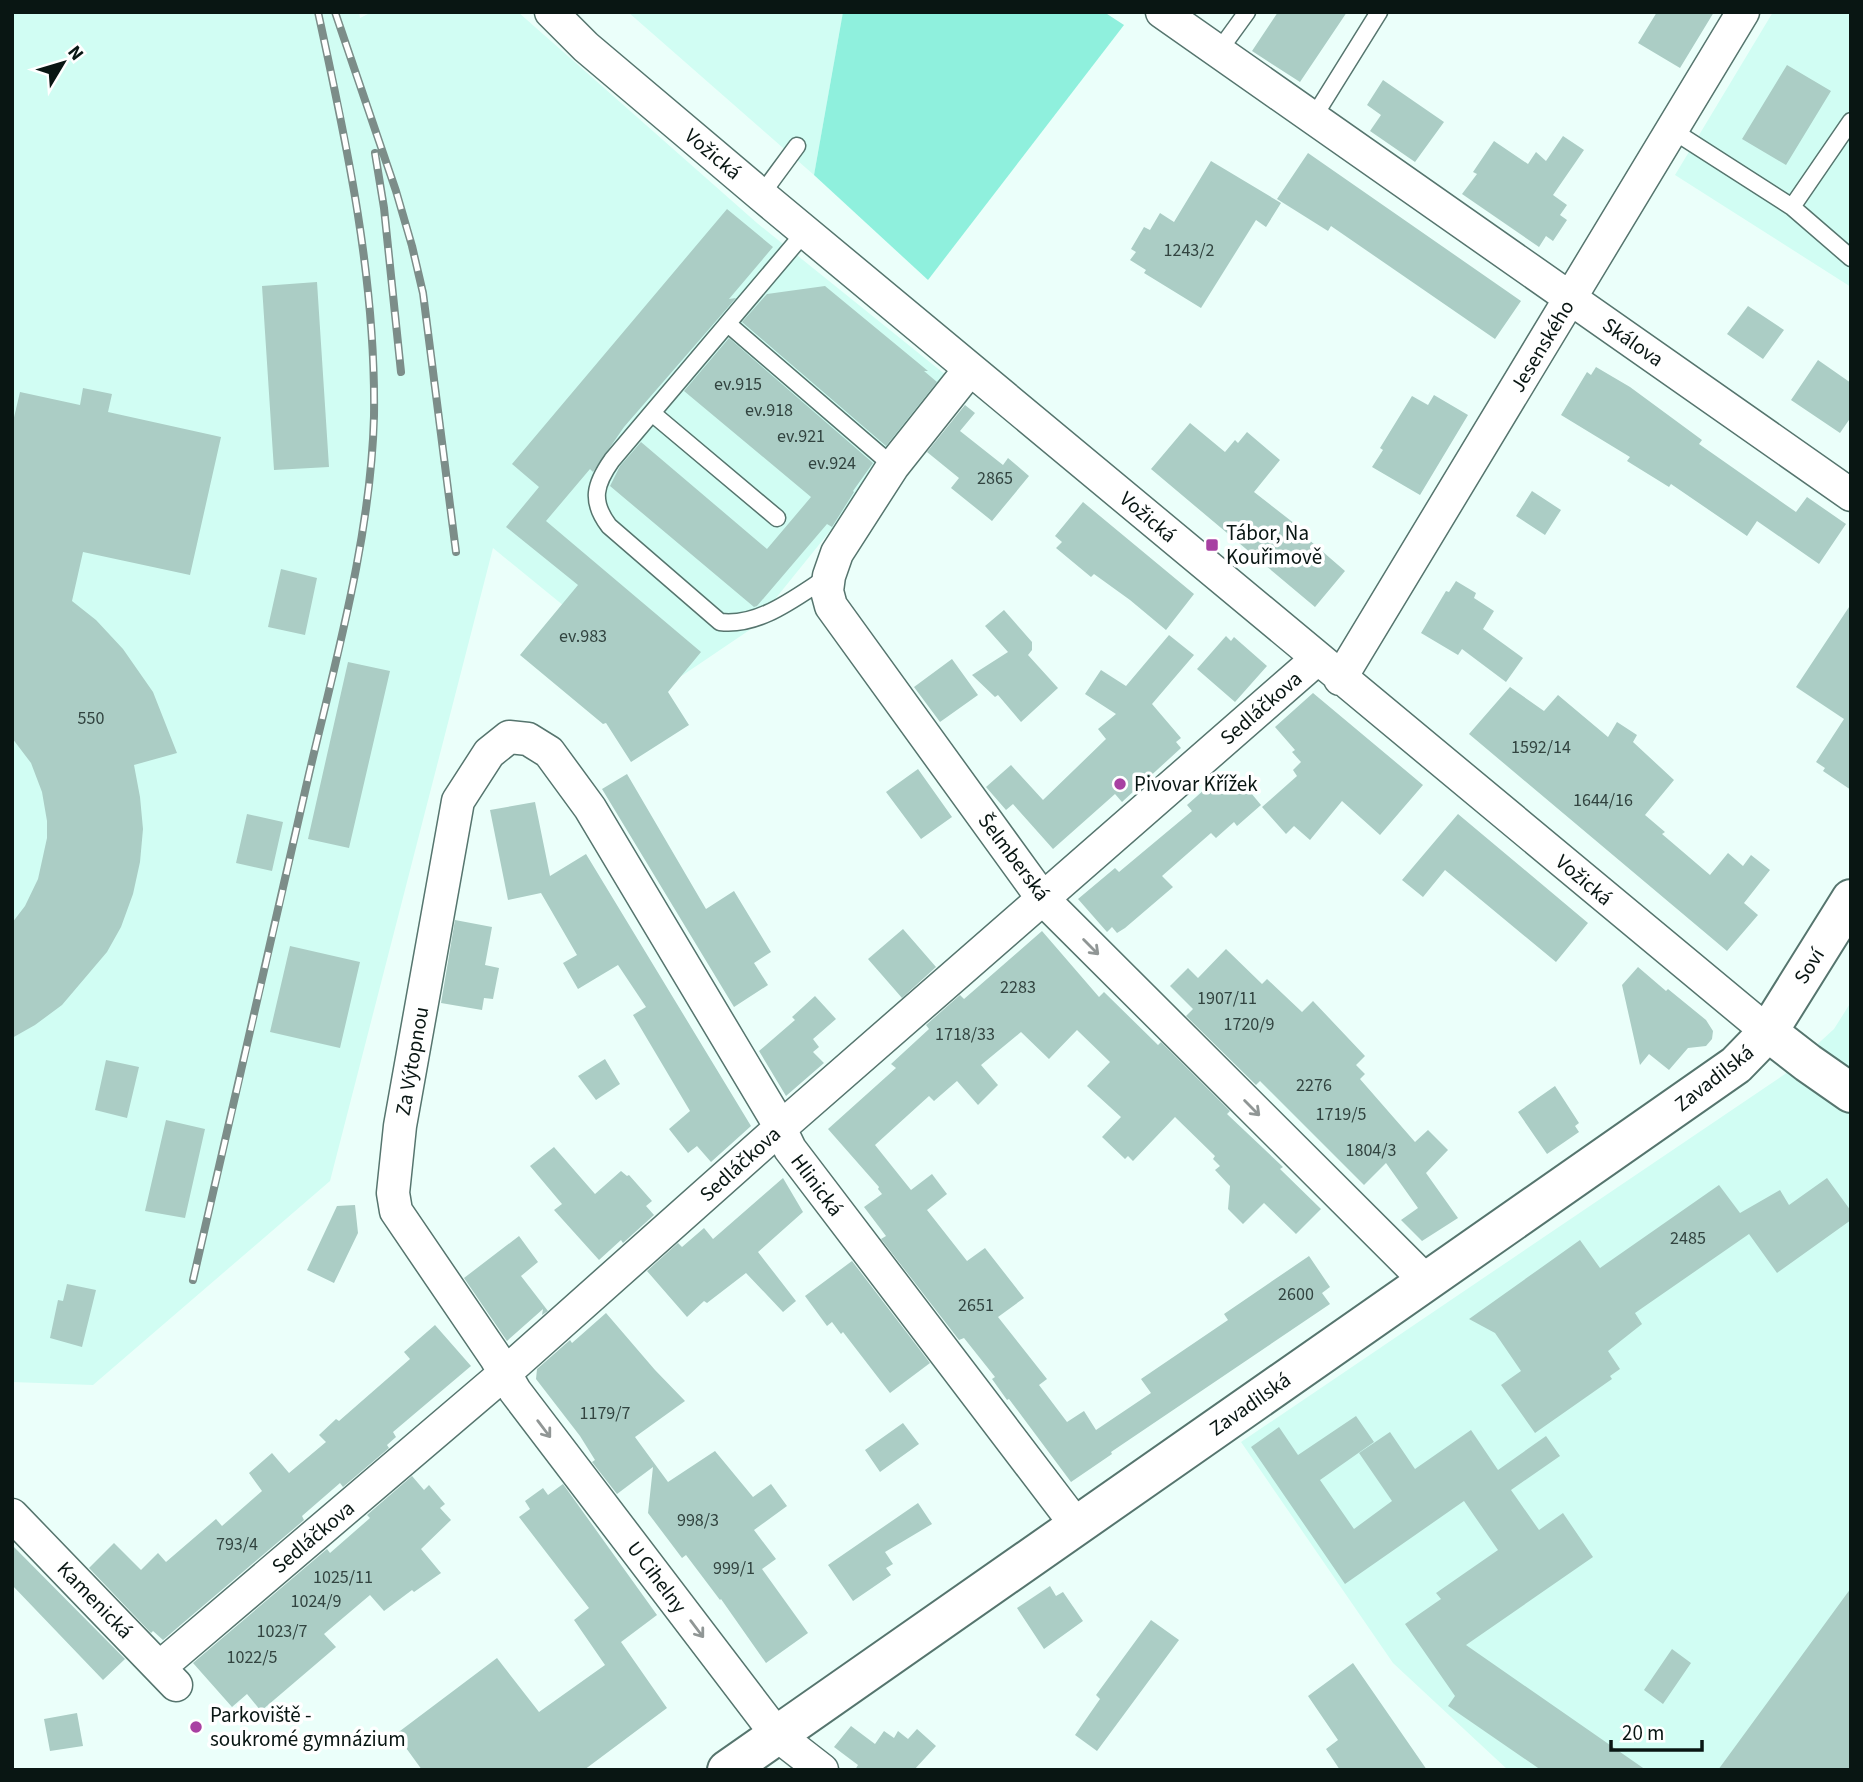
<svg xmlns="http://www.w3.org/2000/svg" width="1863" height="1782" viewBox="0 0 1863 1782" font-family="'Source Sans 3',sans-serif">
	<rect width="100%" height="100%" fill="#ebfffa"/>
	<path fill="#d1fdf3" d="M12,12h347l1,6 12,-6h146l239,211 195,157 -201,249 -68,46 -21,11 -169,-138 -163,633 -237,204 -81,-3z
		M628,12h215l-29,163z
		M1773,12h78v275l-176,-112z
		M1851,1002v768h-343l-115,-107 -152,-221 544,-368 49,-45z"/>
	<path fill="#8ff0dd" d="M843,12h261l20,13 -196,255 -114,-105z"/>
	<path fill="#abcdc5" d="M1278,12h69l-47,70 -48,-31z
		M1657,12h57l-34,56 -42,-25z
		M1787,65l44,26 -45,74 -44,-26z
		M1383,80l61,42 -29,40 -45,-31 11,-16 -14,-10z
		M1563,136l21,14 -31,45 14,10 -7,10 7,5 -14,21 -7,-5 -7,11 -77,-53 15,-20 -4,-2 21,-31 34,23 8,-12 10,9z
		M1308,153l213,148 -26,38 -164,-113 -3,5 -51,-32z
		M1211,161l70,42 -15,24 -10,-7 -55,88 -57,-35 2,-3 -16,-10 6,-8 -5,-3 13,-22 6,3 10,-17 14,9z
		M727,209l46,38 -44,52 7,-1 -112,129 -31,45 -3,-3 -44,52 155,131 -33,40 21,33 -58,37 -25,-39 -3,1 -83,-69 58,-70 -72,-58 33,-40 -27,-23z
		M317,282l12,185 -55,3 -12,-184z
		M825,286l103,85h-4l13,11 -51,64 -144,-124 25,-28z
		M1748,306l36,24 -21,29 -36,-25z
		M729,338l144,125 -20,28 1,1 -22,35 -5,-3 -70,82 -3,1 -144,-121 10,-20 21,-24 126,107 44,-52 -127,-106z
		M1818,360l33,23v34l-11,16 -49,-33z
		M1596,367l34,20 72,53 -3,4 97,68 11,-15 39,27 -27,40 -62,-43 -10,15 -76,-52 -2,3 -42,-26 3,-4 -69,-42 26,-43 4,3z
		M83,388l29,6 -4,18 113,25 -31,138 -107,-23 -11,49 24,19 27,29 30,43 24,61 -43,12 6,32 3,32 -3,33 -7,32 -12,33 -14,25 -45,53 -27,20 -23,13v-115l13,-17 13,-27 9,-41v-17l-5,-29 -11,-29 -19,-25v-312l8,-34 60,13z
		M1434,395l34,20 -48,80 -48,-28 11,-17 -3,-2 32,-52 16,9z
		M965,405l10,8 -15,18 43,34 5,-7 21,18 -37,45 -41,-33 8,-10 -32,-26z
		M1190,423l35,29 10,-12 3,3 9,-11 33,28 -26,32 41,32 -2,2 52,45 -30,36 -164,-138z
		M1532,491l29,19 -16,25 -29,-19z
		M1083,502l111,92 -28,36 -36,-30 -36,-26 -3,3 -35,-29 6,-6 -7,-6z
		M281,569l36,9 -12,57 -37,-8z
		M1456,581l20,12 -2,5 20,13 -11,18 40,29 -17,24 -44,-33 -4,6 -37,-22 25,-42 3,1z
		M1851,604v186l-28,-19 2,-3 -9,-6 28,-43 -48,-32z
		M1004,610l28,32v8l-4,5 30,33 -37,34 -23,-27 -3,2 -23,-22 36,-23 -23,-26z
		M1169,635l25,20 -42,49 29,34 -5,4 5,6 -59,54 -7,-8 -62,55 -40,-45 -7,6 -20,-23 25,-22 32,35 63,-61 -8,-10 18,-15 -31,-20 16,-24 25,16z
		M1226,636l5,5 3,-4 33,29 -32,36 -38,-33z
		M952,659l26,36 -38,27 -26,-35z
		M348,662l42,9 -41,177 -41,-9z
		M1510,687l34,24 14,-16 50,42 9,-15 20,13 -4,7 41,38 -29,35 20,17 -3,2 48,41 18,-22 15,13 8,-11 19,15 -26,33 14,12 -31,36 -258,-217z
		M1313,693l110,92 -43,50 -38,-34 -32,39 -16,-14 -8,8 -24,-27 35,-31 -4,-6 8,-8 -9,-10 3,-2 -20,-23z
		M918,769l34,48 -31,22 -35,-47z
		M1223,773l11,13 7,-5 20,24 -24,21 -3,-4 -18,16 -5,-5 -49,43 11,11 -48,41 -8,5 -5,-6 -5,5 -29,-33 37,-31 4,4 73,-61 -5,-6z
		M627,774l79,135 28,-18 37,61 -17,11 14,22 -34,22 -132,-218z
		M535,802l15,74 36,-22 165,272 -40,36 -14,-16 -9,7 -19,-24 21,-18 -57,-96 13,-8 -28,-42 -40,24 -15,-26 14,-8 -36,-62 -33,7 -18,-90z
		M247,814l36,8 -11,49 -36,-8z
		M1458,814l130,109 -32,39 -111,-92 -22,27 -21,-17z
		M455,920l37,7 -7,38 14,3 -6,31 -9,-1 -2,12 -41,-7z
		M903,929l33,38 -34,31 -34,-39z
		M1042,931l57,66 5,-5 54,53 3,-3 69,69 -3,3 56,53 -3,2 41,40 -25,25 -32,-31 -21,21 -15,-15 2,-23 -15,-16 5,-4 -7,-7 2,-3 -40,-39 -42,44 -5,-5 -3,3 -23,-22 19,-20 -34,-31 23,-24 -33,-32 -28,29 -28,-27 -40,33 17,20 -20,20 -21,-24 -23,20 -5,-5 -54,49 36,45 21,-16 15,20 -20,16 40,51 18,-13 39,50 -26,19 49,62 -8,6 28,37 17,-11 12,19 55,-37 -10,-14 87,-59 -4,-6 85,-58 21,31 -8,6 8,11 -219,148 1,2 -41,28 -62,-83 -2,1 -15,-21 3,-2 -31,-39 -5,2 -78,-101 5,-3 -22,-29 18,-13 -4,-5 1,-2 -51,-58 68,-61 -5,-4 38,-35 -3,-4 34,-30 4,4z
		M290,946l70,16 -20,86 -70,-16z
		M1226,949l36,35 5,-5 35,33 11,-11 52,55 -9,9 9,9 -5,5 55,63 13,-12 20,20 -22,23 32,45 -36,23 -21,-21 17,-12 -32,-45 -22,22 -104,-104 -4,4 -70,-69 7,-7 -23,-23 18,-18 10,10z
		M1638,967l28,24 2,-2 38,31 7,11 -1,8 -6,7 -18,2 -19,22 -20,-16 -9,11 -18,-80z
		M815,996l21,23 -23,20 6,8 -6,5 11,11 -38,33 -27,-45 36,-31 -3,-3z
		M605,1059l15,25 -24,16 -18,-24z
		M106,1060l33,7 -12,51 -32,-8z
		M1555,1086l24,37 -4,3 4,6 -32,22 -29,-42z
		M166,1120l39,9 -20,89 -40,-7z
		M554,1147l41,47 26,-23 6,5 2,-1 23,26 -6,5 8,9 -31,28 -2,-3 -22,20 -45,-50 8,-6 -32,-38z
		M783,1178l20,34 -45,40 38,49 -13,11 -37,-39 -39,30 -3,-2 -17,16 -40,-46 31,-28 4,4 22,-19 9,11z
		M1827,1178l24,33v9l-74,53 -28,-39 -114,79 7,11 -34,27 12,18 -10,7 2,3 -77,54 -34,-48 20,-14 -26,-38 -26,-14 111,-79 20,28 119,-83 21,28 40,-23 9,15z
		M355,1205l3,28 -24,50 -27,-13 30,-64z
		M519,1236l19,26 -17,14 27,35 -6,4 1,-6 -36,32 -43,-63z
		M852,1261l78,102 -40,30 -47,-61 -2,2 -9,-12 -5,4 -22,-30z
		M67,1284l29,6 -14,57 -32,-9 8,-38 5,1z
		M606,1313l49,57 30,31 -50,36 33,45 47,-31 38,46 18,-13 16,22 -33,24 22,29 -14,10 46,64 -42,30 -45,-64 -1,1 -34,-45 -4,3 -34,-45 5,-46 -36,27 -25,-32 3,-2 -15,-24 -44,-57 1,-10 33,-29 2,3z
		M435,1325l36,41 -78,66 3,5 -9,8 2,3 -46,39 -3,-4 -38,33 2,4 -141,120 -10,-9 -2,2 -62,-65 25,-25 27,27 17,-17 8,9 50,-43 6,7 40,-35 -13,-18 23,-20 17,20 37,-31 -7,-7 17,-16 3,2 71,-62 -6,-7z
		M1356,1416l18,26 -54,38 34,49 38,-28 -33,-48 31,-21 25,37 56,-39 27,40 48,-34 14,20 -49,34 28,40 24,-17 30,44 -127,88 180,125h-105l-93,-64 7,-10 -50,-72 36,-25 -5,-6 62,-43 -34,-49 -119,83 -94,-137 28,-20 19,28z
		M903,1423l16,21 -39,28 -15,-22z
		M412,1476l12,14 5,-5 16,19 -5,4 11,12 -30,29 20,24 -27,19 -2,-2 -28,21 -14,-16 -46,39 12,13 -75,64 -14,-17 -15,13 -39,-44 134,-114 3,4 40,-35 -3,-3z
		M563,1484l94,131 -36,27 46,66 -83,62h-162l-26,-36 101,-76 42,54 66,-47 -31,-45 15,-12 -70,-91 11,-8 -5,-8 18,-13 5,7z
		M918,1503l14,21 -47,28 8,12 -7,4 5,7 -38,26 -25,-36z
		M12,1545l113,114 -22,21 -91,-95z
		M1050,1586l6,10 7,-4 20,29 -39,28 -27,-41z
		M1851,1588v182h-133z
		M1151,1620l28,20 -82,111 -22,-16 25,-36 -4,-4z
		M1672,1649l19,14 -28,41 -19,-14z
		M1353,1663l74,107h-87l-14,-21 12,-9 -30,-44z
		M77,1713l6,33 -33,5 -6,-32z
		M851,1726l24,18 9,-13 10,7 4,-7 10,8 9,-10 19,17 -22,24h-59l3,-5 -24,-18z"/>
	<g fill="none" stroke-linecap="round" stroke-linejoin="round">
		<defs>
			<path id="service" d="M1218,52l29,-40
				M1313,118l66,-106
				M1672,130l120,77 59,51
				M761,195l36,-49
				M1792,207l59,-86
				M805,232l-193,228c-17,24 -22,41 -3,66l111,96c40,5 77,-26 109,-46
				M728,324l165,142
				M652,413l125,105"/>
			<path id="minor" d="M551,12l35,35 175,148 1007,837
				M1162,12l689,483
				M970,369l-77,97 -56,87 -8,23 -2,15 4,15 212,293 383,382
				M1340,679l403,-667
				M12,1515l164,170
				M160,1667l345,-294 274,-244 538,-470
				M822,1770l-45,-35 -262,-344 -19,-33 -100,-147 -3,-18 7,-67 58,-325 31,-48 20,-16 19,2 21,13 41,56 184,308 16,33 287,377"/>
			<path id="secondary" d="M1768,1032l40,31 43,30
				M727,1770l1009,-705 32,-33 83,-133"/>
		</defs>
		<use href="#service" stroke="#56756e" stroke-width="19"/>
		<use href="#minor" stroke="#56756e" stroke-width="35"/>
		<use href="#secondary" stroke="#56756e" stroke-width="42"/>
		<use href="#service" stroke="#fff" stroke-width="16"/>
		<use href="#minor" stroke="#fff" stroke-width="32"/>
		<use href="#secondary" stroke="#fff" stroke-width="38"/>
		<defs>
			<path id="rail" d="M335,12l61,179 16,55 11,47 33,259
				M375,153l9,55 17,164
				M193,1280c39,-169 78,-338 116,-506 27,-115 62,-239 65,-358 2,-136 -27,-271 -56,-404"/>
		</defs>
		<use href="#rail" stroke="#7c8d89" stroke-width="8"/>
		<use href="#rail" stroke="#fff" stroke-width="5" stroke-dasharray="16" stroke-linecap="butt"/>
	</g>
	<defs><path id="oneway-shaft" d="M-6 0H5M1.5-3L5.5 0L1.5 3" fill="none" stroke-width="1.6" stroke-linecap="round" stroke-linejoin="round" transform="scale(1.75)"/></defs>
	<g stroke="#909695">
		<use href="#oneway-shaft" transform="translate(1091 947) rotate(45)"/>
		<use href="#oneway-shaft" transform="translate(1252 1108) rotate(45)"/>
		<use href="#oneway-shaft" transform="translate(544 1429) rotate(53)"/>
		<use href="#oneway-shaft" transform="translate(697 1629) rotate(53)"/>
	</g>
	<g fill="#a840a2" stroke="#fff" stroke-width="2.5">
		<rect x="1205" y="538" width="14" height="14" rx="3.5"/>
		<circle cx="1120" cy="784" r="7"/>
		<circle cx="196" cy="1727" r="7"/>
	</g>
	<g text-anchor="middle" stroke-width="7" stroke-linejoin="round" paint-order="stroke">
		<g font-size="18" fill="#324440">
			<text x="1189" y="256">1243/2</text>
			<text x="738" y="390">ev.915</text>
			<text x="769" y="416">ev.918</text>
			<text x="801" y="442">ev.921</text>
			<text x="832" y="469">ev.924</text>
			<text x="995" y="484">2865</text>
			<text x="583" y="642">ev.983</text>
			<text x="91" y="724">550</text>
			<text x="1541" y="753">1592/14</text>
			<text x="1603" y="806">1644/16</text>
			<text x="1018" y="993">2283</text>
			<text x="1227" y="1004">1907/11</text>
			<text x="1249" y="1030">1720/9</text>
			<text x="965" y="1040">1718/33</text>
			<text x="1314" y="1091">2276</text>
			<text x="1341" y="1120">1719/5</text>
			<text x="1371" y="1156">1804/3</text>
			<text x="1688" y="1244">2485</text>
			<text x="1296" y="1300">2600</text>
			<text x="976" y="1311">2651</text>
			<text x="605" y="1419">1179/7</text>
			<text x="698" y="1526">998/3</text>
			<text x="237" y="1550">793/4</text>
			<text x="734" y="1574">999/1</text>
			<text x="343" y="1583">1025/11</text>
			<text x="316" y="1607">1024/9</text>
			<text x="282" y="1637">1023/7</text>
			<text x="252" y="1663">1022/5</text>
		</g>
		<g font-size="21" fill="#091613" stroke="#fff">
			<text transform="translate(713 154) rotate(40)" y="7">Vožická</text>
			<text transform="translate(1633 342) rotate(35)" y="7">Skálova</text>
			<text transform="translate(1542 346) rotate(-59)" y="7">Jesenského</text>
			<text transform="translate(1148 517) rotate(40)" y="7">Vožická</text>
			<text transform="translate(1261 708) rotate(-41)" y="7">Sedláčkova</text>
			<text transform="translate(1014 857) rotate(53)" y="7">Šelmberská</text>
			<text transform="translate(1584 880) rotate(40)" y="7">Vožická</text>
			<text transform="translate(1809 966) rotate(-58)" y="7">Soví</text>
			<text transform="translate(412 1061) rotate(-80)" y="7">Za Výtopnou</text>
			<text transform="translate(1714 1078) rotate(-38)" y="7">Zavadilská</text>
			<text transform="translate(740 1164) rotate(-42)" y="7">Sedláčkova</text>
			<text transform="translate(817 1185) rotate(53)" y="7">Hlinická</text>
			<text transform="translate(1250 1404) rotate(-35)" y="7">Zavadilská</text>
			<text transform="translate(313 1537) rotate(-40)" y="7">Sedláčkova</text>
			<text transform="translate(657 1577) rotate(53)" y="7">U Cihelny</text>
			<text transform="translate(95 1600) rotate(46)" y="7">Kamenická</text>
		</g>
		<g font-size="21" fill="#091613" stroke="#fff" text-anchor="start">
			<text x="1226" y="540">Tábor, Na<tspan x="1226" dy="24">Kouřimově</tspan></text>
			<text x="1134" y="791">Pivovar Křížek</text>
			<text x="210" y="1722">Parkoviště -<tspan x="210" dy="24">soukromé gymnázium</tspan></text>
		</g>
	</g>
	<rect width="1863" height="1782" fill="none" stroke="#091613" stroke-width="28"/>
	<g transform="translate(63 63) rotate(52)" stroke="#ffffff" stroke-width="5" paint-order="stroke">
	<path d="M0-5L12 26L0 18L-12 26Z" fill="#091613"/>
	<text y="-10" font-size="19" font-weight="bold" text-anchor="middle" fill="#091613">N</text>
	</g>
	<path d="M1611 1740v10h91v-10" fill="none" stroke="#091613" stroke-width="3.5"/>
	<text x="1622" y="1740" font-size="21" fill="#091613" stroke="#ffffff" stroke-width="5" paint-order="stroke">20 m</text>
</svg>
